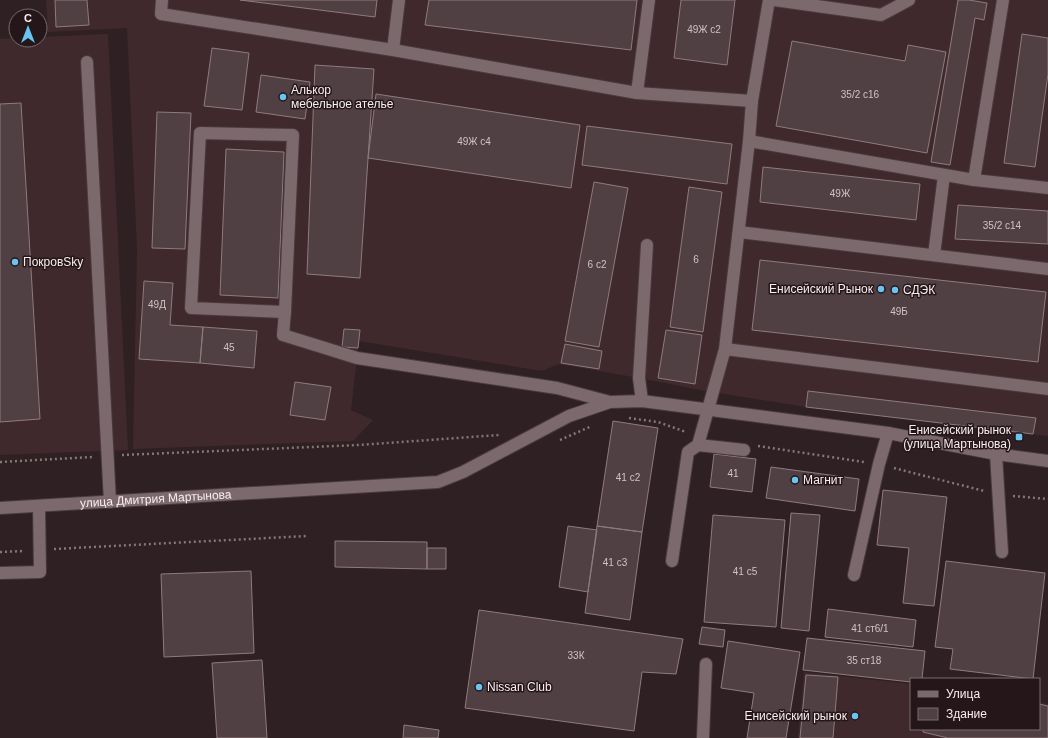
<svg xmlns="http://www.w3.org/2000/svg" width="1048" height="738" viewBox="0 0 1048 738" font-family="Helvetica,sans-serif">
	<rect width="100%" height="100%" fill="#2f2023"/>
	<path fill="#3f292d" d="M46,0h1002v436l-242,-29 -106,-17 -61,-12 -80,-14 -17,7 -183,-30 -8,69 22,10 -20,21 -220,8 4,-200 -10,-221 -79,4z
		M108,34l20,416 -128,5v-416l16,-1v2h24v-3z
		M804,672l107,12v45h128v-27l9,2v34h-250z"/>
	<path fill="#514043" stroke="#8e7b7e" d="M55,0h32l2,25 -33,2z
		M240,0h137l-2,17z
		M429,0h208l-6,50 -206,-25z
		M681,0h54l-8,65 -53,-7z
		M958,0h11l18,3 -3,17 -9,-2 -25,147 -19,-3z
		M1022,34l26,4v36l-13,93 -31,-4z
		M792,41l113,20 3,-16 38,7 -19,101 -151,-27z
		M212,48l37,5 -7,57 -38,-4z
		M315,65l59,4 -14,209 -53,-4z
		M261,75l49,7 -5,37 -49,-7z
		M376,94l204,31 -9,63 -203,-30z
		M21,103l19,316 -40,3v-318z
		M157,112l34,1 -6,136 -33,-1z
		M587,126l145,18 -5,40 -145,-19z
		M226,149l58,3 -6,146 -58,-3z
		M763,167l157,17 -4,36 -156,-18z
		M594,182l34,6 -29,159 -34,-6z
		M689,187l33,5 -19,140 -33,-5z
		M958,205l90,6v33l-93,-5z
		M760,260l286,32 -8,70 -286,-32z
		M144,281l29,2 -3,42 33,2 -3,36 -61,-4z
		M203,327l54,4 -3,37 -54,-5z
		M344,329l16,1 -2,18 -16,-1z
		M666,330l36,5 -7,49 -37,-6z
		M565,344l37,7 -3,18 -38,-6z
		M295,382l36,5 -6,33 -35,-5z
		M808,391l228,27 -3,16 -227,-27z
		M613,421l45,7 -16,104 -45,-6z
		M714,454l42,5 -4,33 -42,-5z
		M771,467l88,12 -4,32 -89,-13z
		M883,490l64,7 -13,109 -31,-3 6,-55 -32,-3z
		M791,513l29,2 -11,116 -28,-3z
		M713,515l72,5 -9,107 -72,-5z
		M568,526l29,4 -9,62 -29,-5z
		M597,526l45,6 -12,88 -45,-7z
		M335,541l92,1v27l-92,-2z
		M427,548h19v21h-19z
		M946,561l99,12 -12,106 -83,-10 3,-20 -18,-2z
		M251,571l3,82 -90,4 -3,-83z
		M828,609l88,11 -3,27 -88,-10z
		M479,610l204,29 -7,35 -34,-2 -8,59 -169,-23z
		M702,627l23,3 -2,17 -24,-3z
		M807,638l118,13 -3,28h-11v3l-108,-12z
		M728,641l72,11 -14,86h-39l7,-45 -33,-5z
		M262,660l5,78h-50l-5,-75z
		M806,675l32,2 -5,61h-33z
		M1039,704l9,2v32h-100l-25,-6v-3h116z
		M404,725l35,5 -1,8h-35z"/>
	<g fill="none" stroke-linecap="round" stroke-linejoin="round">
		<defs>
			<g id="minor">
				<path d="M162,0l-1,14 232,36"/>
				<path d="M399,0l-6,50 244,43 115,8"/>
				<path d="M774,0l107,15 28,-15"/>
				<path d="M87,62l23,440"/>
				<path d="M637,93l12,-93"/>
				<path d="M749,141l225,39 74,8"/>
				<path d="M974,180l29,-180"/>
				<path d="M739,232l309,37"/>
				<path d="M934,255l10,-80"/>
				<path d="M285,312l8,-177 -93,-2 -9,175 94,4 -2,23 74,23 200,30 53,14"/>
				<path d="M725,349l323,40"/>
				<path d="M642,401l-3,-23 8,-133"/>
				<path d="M698,445l46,5"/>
				<path d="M996,454l6,98"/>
				<path id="s1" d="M0,508l438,-26 25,-10 106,-56 41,-14 32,-1 246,32 108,21 52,7"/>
				<path d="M672,561l16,-109 10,-7 27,-96 24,-208 3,-40 17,-101"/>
				<path d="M0,573l40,-1 -1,-65"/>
				<path d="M854,575l25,-111 9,-31"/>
				<path d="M703,738l3,-74"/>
			</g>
		</defs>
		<use href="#minor" stroke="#483b3e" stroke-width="14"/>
		<path stroke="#847679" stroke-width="2.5" stroke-dasharray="2 3" stroke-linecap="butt" d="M629,418l29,4 28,10
			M560,440l32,-14
			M758,446l106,16
			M122,455l237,-10 140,-10
			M0,462l93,-5
			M894,468l90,23
			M1013,496l35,3
			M54,549l253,-13
			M0,552l25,-1"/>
		<use href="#minor" stroke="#7c696d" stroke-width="12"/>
	</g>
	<g fill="#69c4f0" stroke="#251719" stroke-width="1.5">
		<circle cx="283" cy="97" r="4"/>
		<circle cx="15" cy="262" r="4"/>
		<circle cx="881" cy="289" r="4"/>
		<circle cx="895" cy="290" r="4"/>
		<rect x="1015" y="433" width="8" height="8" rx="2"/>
		<circle cx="795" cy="480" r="4"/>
		<circle cx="479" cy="687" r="4"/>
		<circle cx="855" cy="716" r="4"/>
	</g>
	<g text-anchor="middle" stroke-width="3" stroke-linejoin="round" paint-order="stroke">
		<g font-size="10" fill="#cec2c4">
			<text x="704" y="33">49Ж с2</text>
			<text x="860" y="98">35/2 с16</text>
			<text x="474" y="145">49Ж с4</text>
			<text x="840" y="197">49Ж</text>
			<text x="1002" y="229">35/2 с14</text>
			<text x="696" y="263">6</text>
			<text x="597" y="268">6 с2</text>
			<text x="157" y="308">49Д</text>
			<text x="899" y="315">49Б</text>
			<text x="229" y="351">45</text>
			<text x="733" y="477">41</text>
			<text x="628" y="481">41 с2</text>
			<text x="615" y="566">41 с3</text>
			<text x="745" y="575">41 с5</text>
			<text x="870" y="632">41 ст6/1</text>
			<text x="576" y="659">33К</text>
			<text x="864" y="664">35 ст18</text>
		</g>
		<g font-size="12" fill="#f8edef" stroke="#251719" text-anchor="start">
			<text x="291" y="94">Алькор<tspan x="291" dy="14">мебельное ателье</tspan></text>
			<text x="23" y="266">ПокровSky</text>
			<text x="873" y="293" text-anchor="end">Енисейский Рынок</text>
			<text x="903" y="294">СДЭК</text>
			<text x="1011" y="434" text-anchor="end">Енисейский рынок<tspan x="1011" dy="14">(улица Мартынова)</tspan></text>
			<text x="803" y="484">Магнит</text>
			<text x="487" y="691">Nissan Club</text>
			<text x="847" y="720" text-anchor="end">Енисейский рынок</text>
		</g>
		<g font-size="12" fill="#f8edef" stroke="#251719">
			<text dy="4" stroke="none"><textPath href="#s1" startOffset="156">улица Дмитрия Мартынова</textPath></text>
		</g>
	</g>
	<rect x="910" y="678" width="130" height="52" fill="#251719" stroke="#796d6f"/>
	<rect x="918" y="691" width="20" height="6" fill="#7c696d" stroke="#796d6f"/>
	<text x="946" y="698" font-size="12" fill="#f8edef">Улица</text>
	<rect x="918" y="708" width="20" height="12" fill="#514043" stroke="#796d6f"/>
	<text x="946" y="718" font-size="12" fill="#f8edef">Здание</text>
	<g transform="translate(28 28)"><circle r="19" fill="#251719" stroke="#796d6f"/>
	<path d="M0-3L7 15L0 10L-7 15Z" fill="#69c4f0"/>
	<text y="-6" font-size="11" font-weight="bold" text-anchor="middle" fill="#f8edef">С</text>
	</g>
</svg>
